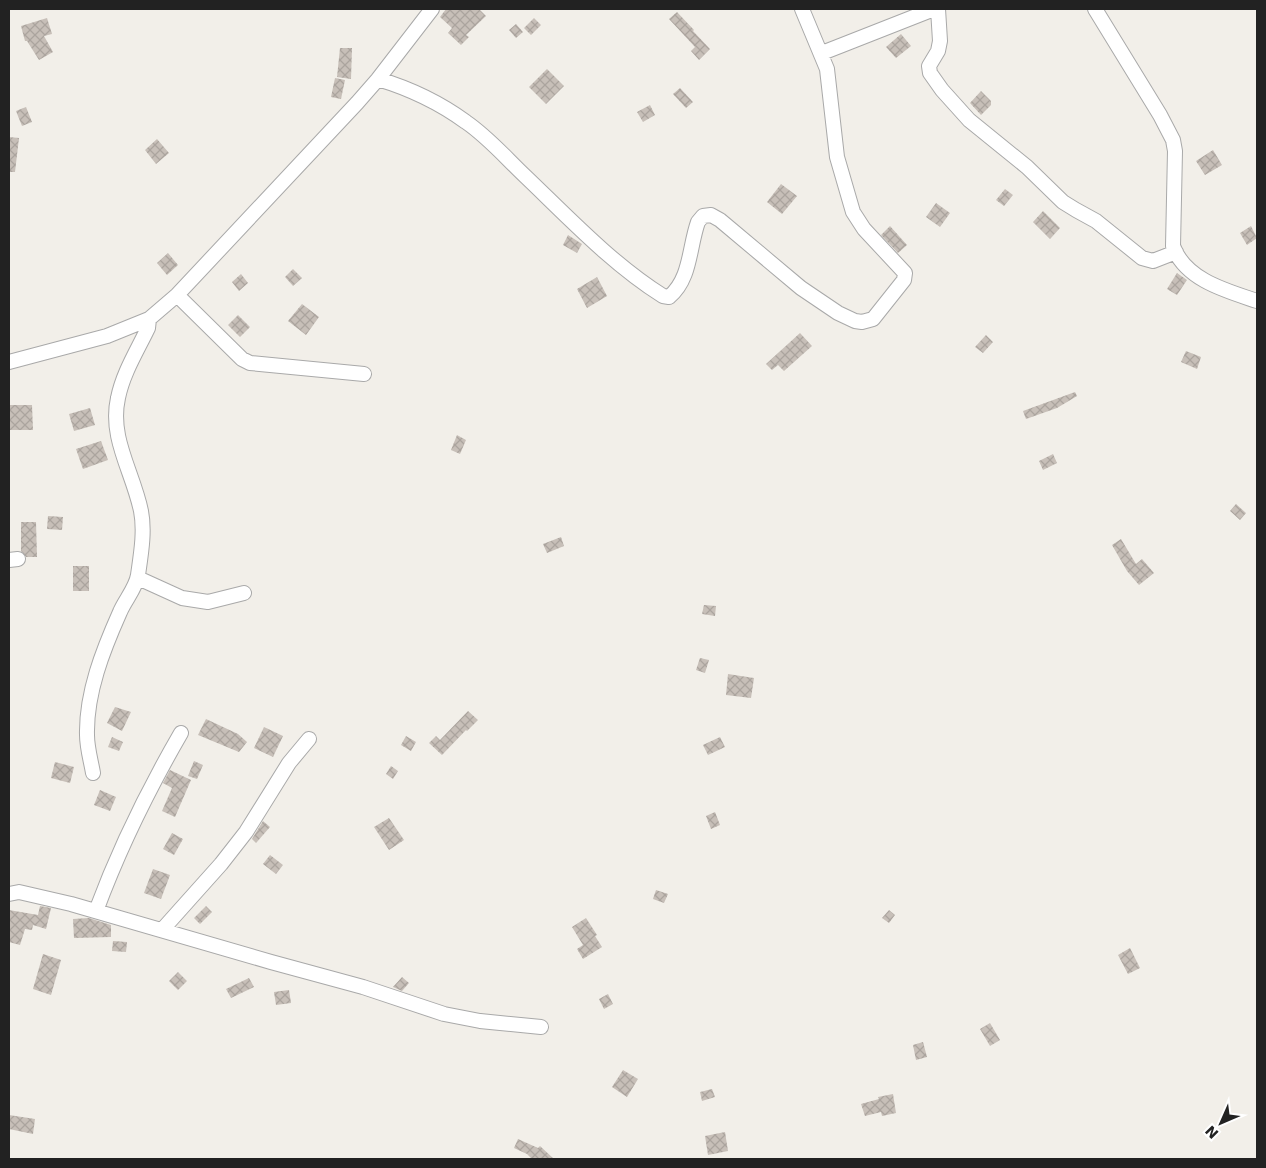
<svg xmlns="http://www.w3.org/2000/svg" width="1266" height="1168" viewBox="0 0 1266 1168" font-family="'DejaVu Sans',sans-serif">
	<defs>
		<pattern id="building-cross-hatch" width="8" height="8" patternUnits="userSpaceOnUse" patternTransform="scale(1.25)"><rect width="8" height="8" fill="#c7bfb8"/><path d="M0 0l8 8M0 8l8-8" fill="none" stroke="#aba49e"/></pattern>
	</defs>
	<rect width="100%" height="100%" fill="#f2efe9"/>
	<path fill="url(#building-cross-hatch)" d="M446,9h33l7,7 -20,19 3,2 -8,8 -13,-12 4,-5 -12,-11z
		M677,12l17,18 -1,1 17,18 -11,11 -8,-9 4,-4 -26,-28z
		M47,18l5,16 -8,2 9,16 -14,8 -12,-19h-2l-4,-15z
		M534,18l7,7 -10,10 -7,-7z
		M516,24l7,8 -7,6 -7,-8z
		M901,34l10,12 -15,12 -10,-11z
		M340,48h12l-1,31 -14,-2z
		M547,69l17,17 -18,18 -17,-17z
		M335,78l10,2 -4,19 -10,-2z
		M680,88l13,14 -7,6 -13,-14z
		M981,91l10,10v4l-10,10 -11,-12z
		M650,105l5,10 -12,7 -6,-10z
		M26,107l6,15 -10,4 -6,-15z
		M9,137l10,1 -4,34h-6z
		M157,139l12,14 -13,11 -11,-14z
		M1213,150l9,15 -17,10 -9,-14z
		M781,184l16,12 -15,18 -15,-12z
		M1005,189l8,6 -9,11 -8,-6z
		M936,203l14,10 -10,14 -14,-10z
		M1043,211l17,17 -10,11 -17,-17z
		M890,226l17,19 -9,8 -17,-18z
		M1251,226l6,12 -10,7 -7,-12z
		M568,235l14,9 -5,9 -14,-8z
		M168,253l10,12 -11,10 -10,-12z
		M293,269l9,9 -9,8 -8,-9z
		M1177,273l10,7 -10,15 -10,-6z
		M241,274l7,9 -9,8 -7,-9z
		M597,277l10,19 -20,12 -10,-19z
		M302,304l17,13 -13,18 -18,-14z
		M238,315l12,12 -10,10 -12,-12z
		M800,333l12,13 -28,25 -6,-6 -6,5 -6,-6z
		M986,335l7,7 -10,11 -8,-6z
		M1186,351l15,6 -4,12 -16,-7z
		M1075,392l2,4 -20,12 -31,11 -3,-8z
		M9,405h23l1,25h-24z
		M90,408l5,17 -21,6 -5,-17z
		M457,435l9,5 -6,14 -9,-4z
		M101,441l7,19 -25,9 -7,-20z
		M1053,454l4,9 -14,7 -4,-9z
		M1236,504l10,9 -6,7 -10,-9z
		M48,516l15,1 -1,13 -15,-1z
		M21,522h15l1,35h-11l-5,-6z
		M561,537l3,9 -17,7 -4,-9z
		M1121,539l15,25 6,-5 12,14 -15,12 -12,-14 -15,-26z
		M73,566h16v25h-16z
		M704,605l12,1 -1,10 -13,-2z
		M700,658l9,2 -4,13 -9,-3z
		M728,674l26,4 -3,20 -25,-3z
		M115,707l16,5 -9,19 -15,-8z
		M468,711l10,9 -11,11 -1,-1 -24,25 -13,-12 7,-7 4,4z
		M206,719l32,15 9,8 -8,10 -41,-17z
		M264,727l19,9 -10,21 -19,-9z
		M406,736l10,6 -5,9 -10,-6z
		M112,737l11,5 -4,9 -11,-4z
		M720,737l5,10 -17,8 -5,-10z
		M194,761l9,4 -6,14 -9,-3z
		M55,762l19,5 -4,16 -19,-5z
		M391,766l7,5 -5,8 -7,-5z
		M170,770l21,10 -16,37 -13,-6 10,-23 -9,-5z
		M100,790l16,7 -6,14 -16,-6z
		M715,812l5,13 -9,4 -5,-13z
		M389,818l15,22 -15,10 -15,-23z
		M263,821l7,6 -14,16 -4,-4z
		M172,833l11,6 -9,16 -11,-6z
		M270,855l13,10 -7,9 -13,-10z
		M153,869l17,6 -9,24 -17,-6z
		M656,890l12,4 -4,9 -11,-4z
		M40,906l11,2 -5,21 -13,-4 -1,5 -7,-1 -5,16 -11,-3v-32l29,5z
		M206,906l6,6 -12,12 -6,-6z
		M889,910l6,5 -6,8 -7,-5z
		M89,918l22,7v12l-37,1 -1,-19z
		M586,918l11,17 -2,1 7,11 -19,12 -6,-10 6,-4 -11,-18z
		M113,941l14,1 -1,10 -14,-1z
		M1130,948l10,20 -12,6 -10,-19z
		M43,954l18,6 -10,35 -18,-6z
		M178,972l9,9 -9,9 -9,-9z
		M402,977l7,6 -7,8 -9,-4z
		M249,978l5,9 -23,11 -5,-9z
		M289,990l2,13 -15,2 -2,-13z
		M608,994l5,10 -9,5 -5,-10z
		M990,1023l10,17 -10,6 -10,-17z
		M923,1042l4,15 -11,3 -3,-15z
		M623,1070l15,9 -11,18 -15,-10z
		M712,1089l3,8 -13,4 -2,-9z
		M893,1094l3,19 -14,3 -1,-4 -16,4 -4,-12 18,-5 -1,-2z
		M9,1115l26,4 -2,15 -24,-5z
		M725,1132l3,19 -20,4 -3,-19z
		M518,1139l20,9 2,-2 14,13h-22l-5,-5 -13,-6z"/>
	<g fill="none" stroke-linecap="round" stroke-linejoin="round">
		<defs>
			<path id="minor" d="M938,9l2,32 -2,10 -9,15 1,7 12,17 27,30 58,47 36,35 13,8 20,11 46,37 11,3 23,-9
				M1095,9l65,106 13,25 2,11 -2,95c12,34 54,45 84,55
				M822,53l112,-44
				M378,79c30,9 62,24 88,43 22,15 40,36 59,54 43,41 87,88 138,120l6,1c22,-18 20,-50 29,-75l5,-6 8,-1 9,5 81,68 37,25 17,8 7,1 11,-3 31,-39 1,-7 -41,-44 -11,-17 -16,-55 -10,-88 -25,-60
				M177,295l65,64 8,4 114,11
				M9,362l98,-26 42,-17 28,-24 180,-192 21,-24 54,-70
				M9,560l9,-1
				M138,578l44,20 26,4 36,-9
				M93,773c-2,-12 -6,-25 -6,-38 -1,-42 16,-85 33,-123 5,-12 16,-24 18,-37 3,-21 7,-44 3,-64 -8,-39 -32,-73 -23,-113 5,-25 19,-47 30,-70l1,-9
				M9,894l10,-2 52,12 200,58 92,25 81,27 36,7 61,6
				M96,911c23,-62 52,-121 85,-178
				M162,930l59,-66 25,-32 43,-69 20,-24"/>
		</defs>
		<use href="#minor" stroke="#a9a9a9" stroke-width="16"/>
		<use href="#minor" stroke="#fff" stroke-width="14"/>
	</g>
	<rect width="1266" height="1168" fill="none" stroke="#222222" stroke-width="20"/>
	<g transform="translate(1221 1123) rotate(225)" stroke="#ffffff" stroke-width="4" paint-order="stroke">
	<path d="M0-4L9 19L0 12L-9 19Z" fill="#222222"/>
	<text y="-8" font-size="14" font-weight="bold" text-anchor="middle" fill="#222222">N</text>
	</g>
</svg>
